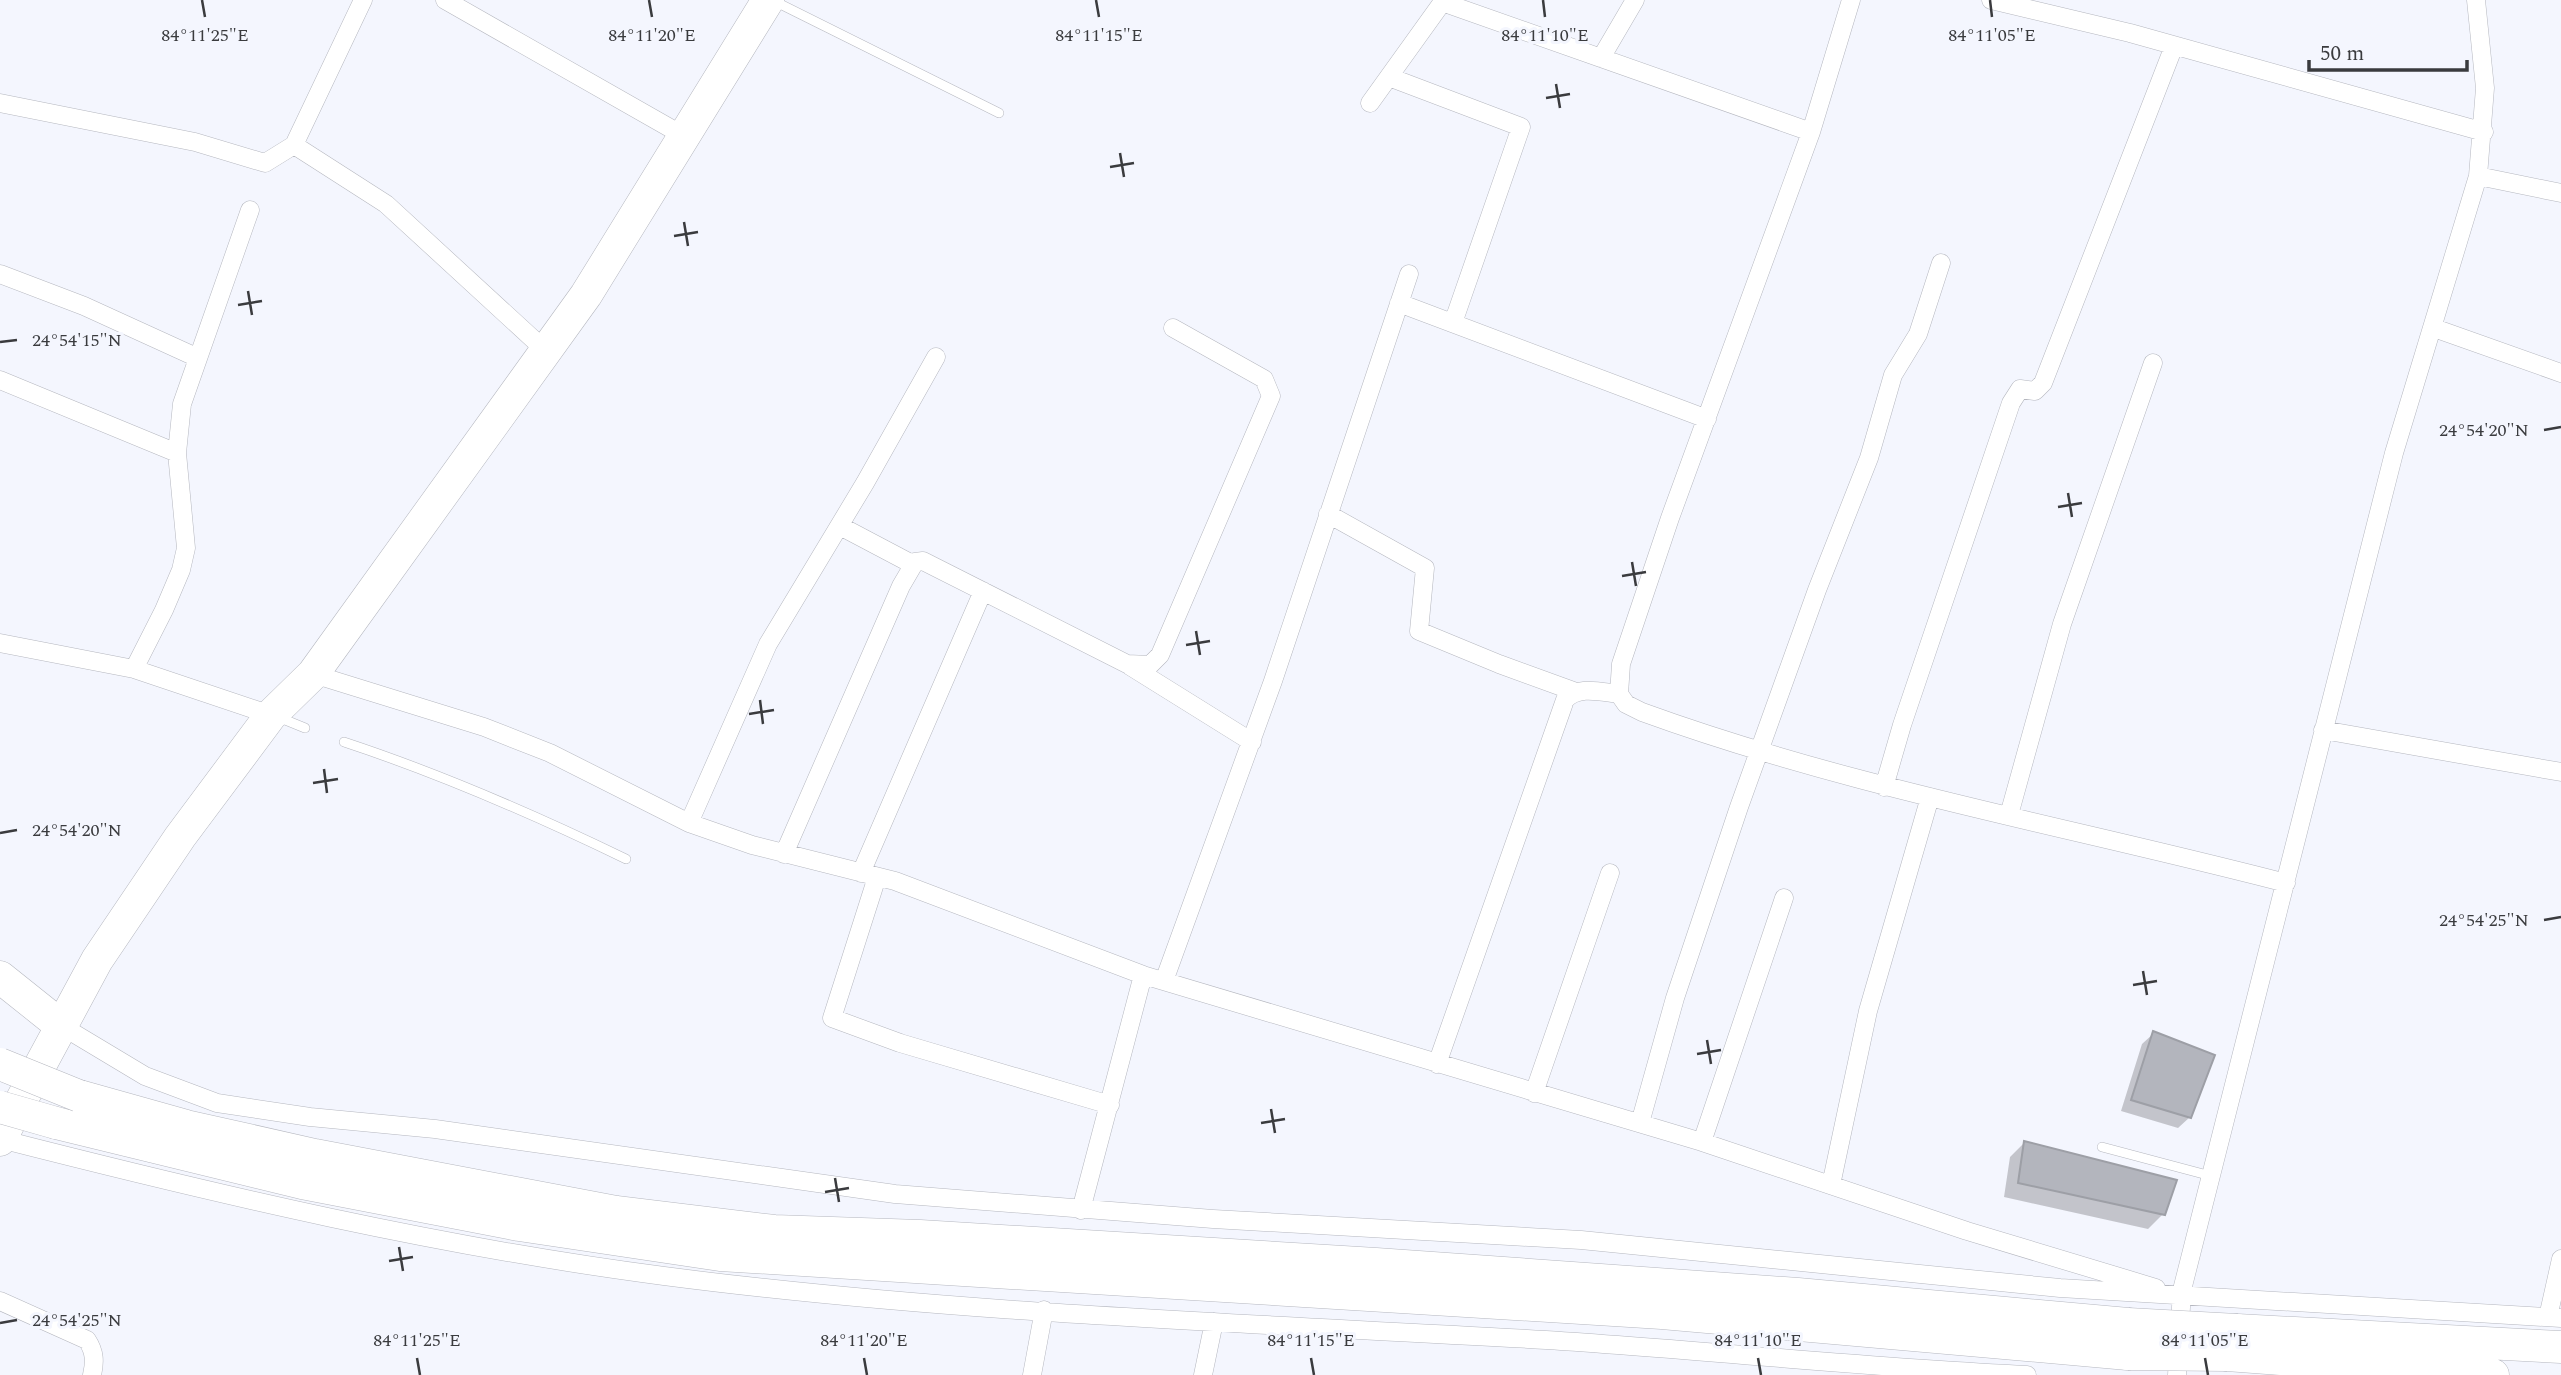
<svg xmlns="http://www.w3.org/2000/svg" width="2561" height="1375" viewBox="0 0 2561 1375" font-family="Spectral,serif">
	<rect width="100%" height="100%" fill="#f4f6fe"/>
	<path fill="#0003" d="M2154,1033l36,84 -12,11 -57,-17 21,-67z
		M2025,1142l138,72 -15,15 -144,-32 6,-40z"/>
	<path fill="#b3b5bd" stroke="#9d9fa6" stroke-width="2" d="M2153,1031l62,24 -24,63 -60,-18z
		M2024,1141l153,39 -12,35 -147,-32z"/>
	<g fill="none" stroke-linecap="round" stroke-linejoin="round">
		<defs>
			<path id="lane" d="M772,0l227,113
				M278,717l27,11
				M344,742c97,32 189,72 282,117
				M2102,1147l109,29"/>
			<path id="street" d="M445,0l239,136
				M1851,0l-40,132 -141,386 -49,146 -2,30 7,10 16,8c209,76 429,115 644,171
				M1991,0l139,33 354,99
				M1442,2l369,130
				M1601,58l34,-58
				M1389,77l132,50 -68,196
				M0,103l195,39 70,21 29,-18 69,-145
				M1370,103l74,-103
				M294,145l92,59 160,147
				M2478,176l83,17
				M0,274l84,32 114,52
				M1399,303l308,116
				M2434,328l127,45
				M0,380l177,73
				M1328,514l97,54 -6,63 80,33 77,28
				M840,526l72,38
				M0,643l134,26 137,46
				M1130,666l122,76
				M134,669l30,-59 17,-40 5,-22 -9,-95 5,-49 68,-194
				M313,674l171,53 66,26 139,70 63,22 143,36 248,94 559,167 265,89 189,57
				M2323,730l238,42
				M1884,787l18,-62 109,-322 9,-14 15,2 8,-8 131,-337
				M2009,815l53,-191 91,-261
				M689,823l79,-179 97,-161 71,-126
				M784,854l117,-268 14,-24 8,-1 204,103 23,1 10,-10 111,-259 -7,-17 -91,-51
				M861,873l122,-282
				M877,877l-45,141 68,25 210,62
				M1164,981l109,-300 136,-407
				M60,1025l85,51 72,27 93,14 125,12 460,65 318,25 368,21 479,48 501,30
				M1437,1064l128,-364c13,-15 36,-8 54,-6
				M1534,1093l76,-220
				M1640,1123l35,-125 64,-191 78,-217 52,-132 24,-83 25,-41 23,-71
				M0,1139c219,56 440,108 664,137 292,38 588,47 882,64 160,10 321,28 481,35
				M1702,1142l82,-244
				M1831,1185l37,-174 62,-214
				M1081,1210l62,-235
				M0,1301l87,39c8,12 8,22 5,35
				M2548,1317l13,-58
				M1032,1375l12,-65
				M1203,1375l11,-53
				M2177,1375l5,-85 212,-837 84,-277 7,-88 -9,-88"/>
			<path id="highway" d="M0,977l60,48
				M79,1096l107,30 129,29 301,57 158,19 146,5 456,28 422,30 330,30
				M56,1123l246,60 217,42 201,30 942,58 466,41
				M0,1140l97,-180 83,-123 91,-122 42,-41 273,-379 182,-295
				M2237,1330l324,17
				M2227,1355l266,20"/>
		</defs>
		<use href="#lane" stroke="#b5b7bf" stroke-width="10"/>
		<use href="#street" stroke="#b5b7bf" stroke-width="19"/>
		<use href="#highway" stroke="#b5b7bf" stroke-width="33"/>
		<use href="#lane" stroke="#fff" stroke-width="9"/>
		<use href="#street" stroke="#fff" stroke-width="18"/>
		<use href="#highway" stroke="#fff" stroke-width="32"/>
		<defs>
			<path id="highway-bridge" d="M0,1064l79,32
				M0,1107l56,16
				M2128,1324l109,6
				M2128,1354l99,1"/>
		</defs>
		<use href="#highway-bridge" stroke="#b5b7bf" stroke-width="33" stroke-linecap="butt"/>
		<use href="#highway-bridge" stroke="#fff" stroke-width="32"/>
	</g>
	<path fill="none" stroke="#3a3b3e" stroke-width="2.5" d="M202,0l3,17M649,0l3,17M1096,0l3,17M1543,0l2,17M1990,0l2,17M1556,84l4,24M1546,98l24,-4M1120,153l4,24M1110,167l24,-4M684,222l4,24M674,236l24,-4M248,291l4,24M238,305l24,-4M0,342l17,-2M2544,430l17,-3M2068,493l4,24M2058,507l24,-4M1632,562l4,24M1622,576l24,-4M1196,631l4,24M1186,645l24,-4M760,700l3,24M749,714l25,-4M324,769l3,24M313,783l25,-4M0,833l17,-3M2544,920l17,-3M2143,971l4,24M2133,985l24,-4M1707,1040l4,24M1697,1054l24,-4M1271,1109l4,24M1261,1123l24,-4M835,1178l4,24M825,1192l24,-4M399,1247l4,24M389,1261l24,-4M0,1323l17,-3M417,1358l3,17M864,1358l3,17M1311,1358l3,17M1758,1358l3,17M2205,1358l3,17"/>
	<g font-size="18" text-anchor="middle" fill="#3a3b3e" stroke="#f4f6fe" stroke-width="6" stroke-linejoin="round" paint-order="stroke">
		<text x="205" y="41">84°11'25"E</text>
		<text x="652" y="41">84°11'20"E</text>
		<text x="1099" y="41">84°11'15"E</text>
		<text x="1545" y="41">84°11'10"E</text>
		<text x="1992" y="41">84°11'05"E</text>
		<text x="77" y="346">24°54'15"N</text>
		<text x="2484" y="436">24°54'20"N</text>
		<text x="77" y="836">24°54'20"N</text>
		<text x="2484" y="926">24°54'25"N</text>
		<text x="77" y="1326">24°54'25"N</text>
		<text x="417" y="1346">84°11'25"E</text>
		<text x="864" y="1346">84°11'20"E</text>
		<text x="1311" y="1346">84°11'15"E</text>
		<text x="1758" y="1346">84°11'10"E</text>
		<text x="2205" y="1346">84°11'05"E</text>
	</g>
	<path d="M2309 60v10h158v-10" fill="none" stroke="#3a3b3e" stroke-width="3.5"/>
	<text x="2320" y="60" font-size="21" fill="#3a3b3e" stroke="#f4f6fe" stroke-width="5" paint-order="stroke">50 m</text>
</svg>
